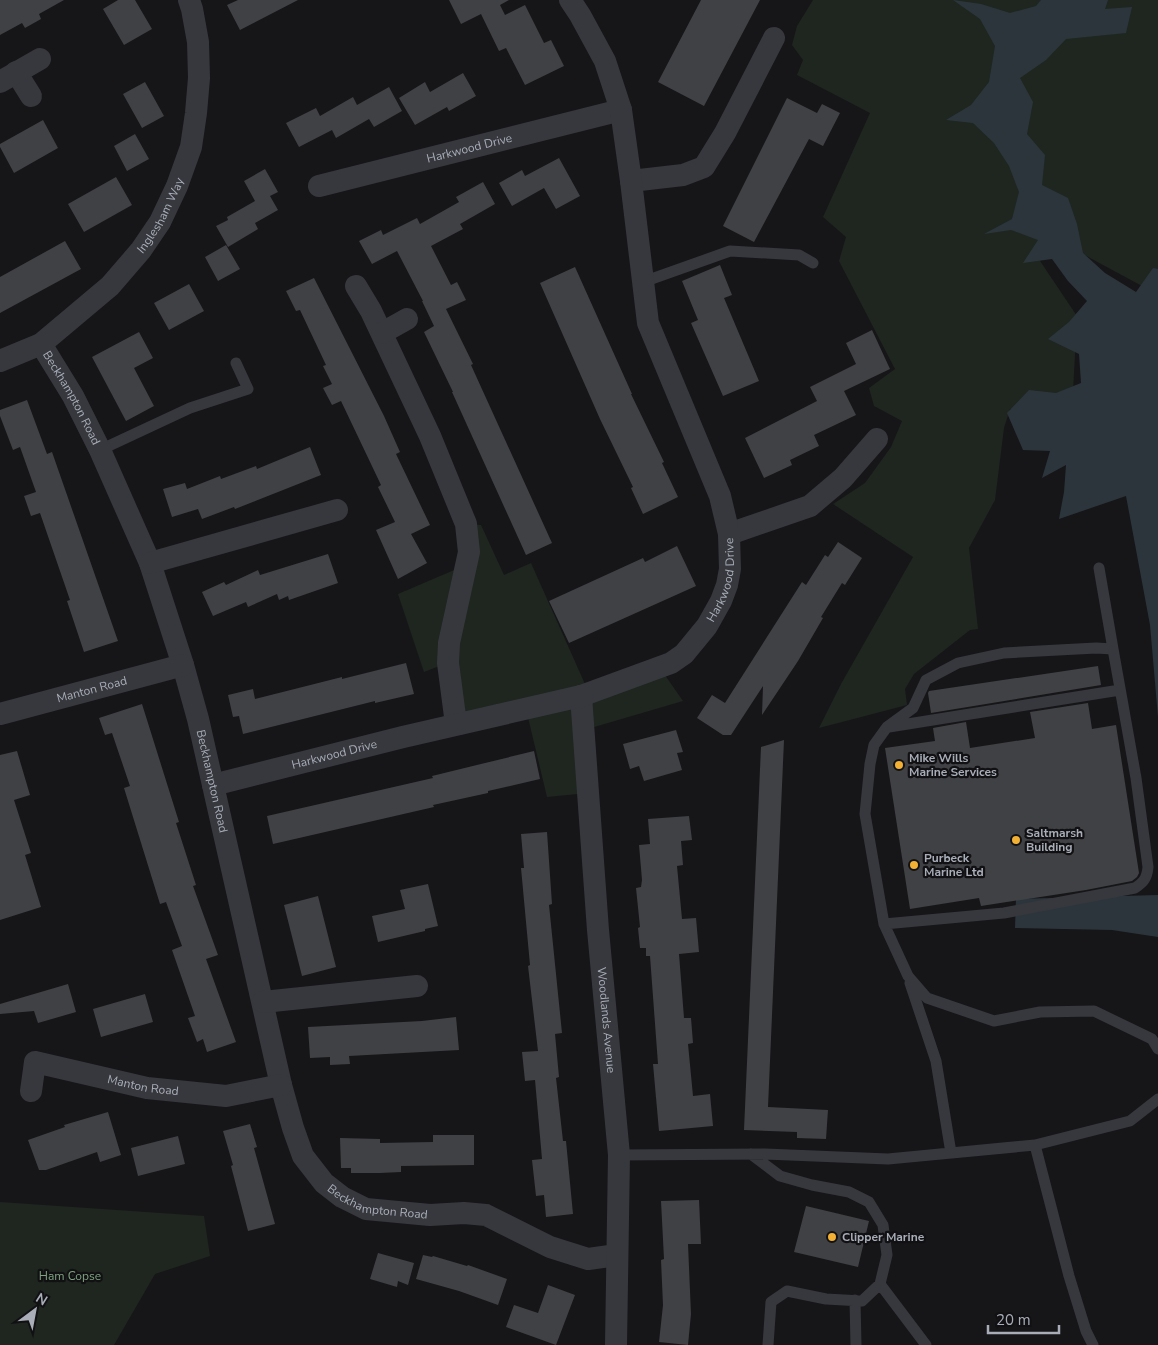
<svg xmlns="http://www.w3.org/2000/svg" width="1158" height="1345" viewBox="0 0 1158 1345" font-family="'Nunito Sans',sans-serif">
	<rect width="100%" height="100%" fill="#161618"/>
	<path fill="#1e261f" d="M813,0h345v285l-16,1 -76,-41 -30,10 41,61 -5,95 -62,-2 -6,19 -9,72 -26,48 9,81 -8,1 -56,44 -9,15 2,16 -88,23 22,-44 72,-127 -80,-53 32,-21 26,-36 11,-26 -28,-15 -5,-18 26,-19 -56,-108 7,-24 -23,-20 47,-104 -73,-38 6,-15 -11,-15 5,-19z
		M466,524l15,1 23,50 27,-12 58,130 71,-25 23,33 -99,29 4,63 -41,4 -21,-88 -70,15 -9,-61 -23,9 -26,-78 68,-29z
		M0,1202l204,14 6,40 -55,18 -41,71h-114z"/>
	<path fill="#2c353c" d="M953,0l28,4 29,9 26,-7 5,-6h67l-3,9 27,-2 -6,26 -60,6 -20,21 -26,18 13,24 -6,32 18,21 -3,30 26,13 9,26 6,29 22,20 31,19 17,-24 5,1v448l-8,-92 -24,-129 -67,23 5,-27 2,-27 -24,13 8,-27 -27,-1 -16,-37 22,-23 27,3 25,-10 -2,-29 -31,-15 21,-17 18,-21 -19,-20 -16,-22 -29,4 15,-23 -27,-10 -27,4 28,-15 7,-27 -10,-26 -15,-23 -21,-20 -27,-3 25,-15 18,-23 6,-36 -15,-27z
		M1158,895v42l-46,-7 -97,-2 1,-29z"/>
	<path fill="#404145" d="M0,0h64l-25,14 2,5 -16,9 -3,-5 -22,12z
		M118,0h17l17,29 -28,16 -21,-36z
		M238,0h60l-58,30 -13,-25z
		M449,0h60l-9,5 5,10 20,-10 19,38 7,-3 13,26 -39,19 -19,-37 -7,3 -18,-37 -20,10z
		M701,0h59l-56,106 -46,-24z
		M463,73l13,23 -27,15 -2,-4 -32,18 -16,-27 26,-16 5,10z
		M145,82l19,34 -22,12 -19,-34z
		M389,87l13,24 -28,16 -5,-8 -33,19 -4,-8 -33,17 -13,-24 30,-15 4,8 33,-19 4,8z
		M787,98l30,15 5,-9 18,9 -17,33 -14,-7 -55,103 -31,-16z
		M43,120l15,28 -44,25 -14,-26v-3z
		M135,134l14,25 -22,12 -13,-25z
		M559,158l21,38 -24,13 -12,-21 -32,18 -13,-23 23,-13 3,6z
		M265,169l13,23 -8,4 8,14 -23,13 3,6 -30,18 -12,-21 12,-6 -1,-3 28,-16 -11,-20z
		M116,177l16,28 -48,27 -16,-28z
		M483,182l12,22 -35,20 3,5 -32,17 20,39 6,-3 9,18 -20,9 27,55 -2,1 81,178 -26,12 -74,-163h1l-29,-60 10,-6 -12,-25h1l-26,-50 -25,13 -13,-23 22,-11 2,5 34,-17 3,6 39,-22 -3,-5z
		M65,241l16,28 -81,44v-36z
		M226,245l14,24 -22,12 -13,-24z
		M720,265l12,30 -8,3 35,83 -36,15 -32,-73 7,-3 -16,-39z
		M575,267l57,127h-1l33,68 -2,1 16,34 -35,17 -12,-26 2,-1 -33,-68 -60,-136z
		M314,278l70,138 16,36 -4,2 34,71 -19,9 16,29 -29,16 -22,-49 19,-8 -17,-35 3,-2 -40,-84 -9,4 -9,-17 9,-4 -9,-18 3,-1 -26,-55 -4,1 -10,-20z
		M189,284l15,27 -35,19 -15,-27z
		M872,330l18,39 -46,22 12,24 -42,20 5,11 -29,14 2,5 -28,13 -19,-40 72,-37 -7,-14 46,-23 -10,-21z
		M139,332l14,26 -19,10 20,38 -28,15 -34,-64z
		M27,400l20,54 5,-2 66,189 -34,11 -17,-51 3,-1 -30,-87 -9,3 -7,-20 12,-4 -16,-45 -7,3 -13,-34v-6z
		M310,447l11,28 -86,34 -1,-2 -32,12 -4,-10 -26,8 -9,-28 22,-6 2,6 33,-13 1,3 35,-13 1,3z
		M838,542l24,16 -17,27 -3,-2 -21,34 2,1 -25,43 -36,54 1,-29 -32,49h-8l-26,-17 15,-23 13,8 77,-121 4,3 19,-30 3,2z
		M677,546l19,40 -127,57 -20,-42 94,-43 2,4z
		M328,554l10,29 -49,17 -1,-4 -9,4 -2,-6 -29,13 -2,-5 -33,14 -11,-24 22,-10 2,3 32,-15 2,5z
		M406,663l8,31 -39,9v-2l-132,33 -4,-18 -6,1 -5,-22 25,-6 2,10 87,-22v2z
		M1098,666l3,19 -170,28 -3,-20 1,-2z
		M1088,703l4,26 24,-4 23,148 -2,4 -5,4 -46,9 -105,16 -2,-8 -69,11 -25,-161 50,-7 -2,-13 33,-6 4,26 65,-10 -5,-26z
		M142,704l37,118 -3,1 20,62 -3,1 25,69 -12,4 30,83 -29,10 -4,-13 -6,3 -9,-24 7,-2 -23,-66 10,-4 -16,-44 -6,2 -36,-116 6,-2 -18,-53 -7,2 -6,-17z
		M676,730l7,22 -6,1 5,17 -38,11 -5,-15 -9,3 -7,-25z
		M784,740l-16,367 60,3 -2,29 -29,-1v-6l-53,-2 17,-383z
		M17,751l13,44 -16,5 17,53 -6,2 16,52 -41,13v-165z
		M534,751l6,28 -52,12v2l-55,12 1,2 -161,37 -6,-28 166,-38 -1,-2z
		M689,816l3,24 -11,1 2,24 -6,1 5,53 14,-1 3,34 -20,2 5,64h7l2,25 -5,1 5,52 17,-2 3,32 -54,5 -6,-67h5l-8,-108h-4v-8h-6l-2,-20 2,-1 -4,-39 5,-1 1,-7 -3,-35 11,-1 -2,-25z
		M547,832l5,72 -3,1 13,128 -7,1 4,43 -3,1 7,63h3l7,73 -27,3 -2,-22 -8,1 -4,-36 10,-1 -7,-79 -10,1 -3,-29 16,-1 -10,-85 2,-1 -9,-97h3l-3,-34z
		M428,884l10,42 -13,3v2l-47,11 -6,-26 33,-7 -5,-19z
		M318,896l18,71 -34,9 -18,-71z
		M68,984l8,28 -38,11 -4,-12 -34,3v-10z
		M145,994l8,28 -52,15 -8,-28z
		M456,1017l3,33 -110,6 1,8 -20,1v-8l-20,1 -2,-31 114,-6z
		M108,1112l13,43 -21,7 -3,-10 -51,18h-7l-11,-30 37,-13 -1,-2z
		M250,1124l7,23 -3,1 21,76 -27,7 -17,-65 2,-1 -10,-34z
		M433,1135h41v30l-73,1v6l-21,1h-29v-5h-10l-1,-30 40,1v4l53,-1z
		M178,1136l7,28 -47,12 -7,-28z
		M699,1200l2,44h-13l3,70 -3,31 -29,-3 4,-37 -2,-45 3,-1 -3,-58z
		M806,1206l63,15 -11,46 -64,-15z
		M378,1253l36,10 -6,22 -10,-4 -1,6 -27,-8z
		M423,1255l9,2 1,-1 34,10 1,-1 39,14 -9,26 -39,-14 -43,-12z
		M548,1285l27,10 -19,50 -50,-18 8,-22 24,8z"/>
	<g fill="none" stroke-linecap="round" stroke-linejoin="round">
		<path stroke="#37383d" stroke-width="11" d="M643,282l87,-31 69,4 14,8
			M100,450l90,-42 58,-19 -12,-26
			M1099,568l14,81 -17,-1 -92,5 -46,10 -32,17 -13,28 -26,19 -13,18 -4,19 -5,50 19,110 24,52 19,22 67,23 46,-9 54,-1 58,28 6,10
			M889,727l231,-37
			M884,924l120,-11 131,-25c9,-6 12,-10 13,-21l-12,-89 -23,-129
			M910,983l26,78 15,92
			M1035,1145l95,-24 28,-22
			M751,1154l29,22 32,9 37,7 20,10 14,23 4,30 -7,29 -18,17 -36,-2 -39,-8 -16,11 -3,43
			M619,1155l146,-1 123,5 147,-14 34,131 17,55 7,14
			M880,1284l46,61
			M855,1300l1,45"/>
		<g stroke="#37383d" stroke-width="22">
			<path d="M16,72l15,24"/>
			<path d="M0,82l40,-23"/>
			<path d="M631,181l52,-6 21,-8 21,-34 49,-95"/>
			<path id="s1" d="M319,186l302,-76"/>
			<path d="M356,286l15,25 59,125 36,88 3,28 -20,91 -1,20 8,61"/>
			<path d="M382,333l25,-14"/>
			<path id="s2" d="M41,344l32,52 27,54 50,113 33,102 15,54 83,366 12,43 10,28 21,27 18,14 24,12 64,6 34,-2 22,2 64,32 38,12 29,-4"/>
			<path id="s3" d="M0,361l41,-17 69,-58 31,-36 19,-28 17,-36 14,-39 5,-34 3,-35 -1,-36 -6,-33 -3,-9"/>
			<path d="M729,534l81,-28 33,-28 34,-39"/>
			<path d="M150,563l187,-53"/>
			<path id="s4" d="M581,696l17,234 21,225 -3,190"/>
			<path id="s5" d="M0,714l183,-49"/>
			<path id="s6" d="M213,785l190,-48 178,-41 90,-33 13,-9 23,-28 14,-25 6,-16 3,-16 -1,-35 -9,-38 -72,-173 -17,-142 -10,-71 -16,-49 -25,-46 -10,-15"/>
			<path d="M263,1002l154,-16"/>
			<path id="s7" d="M31,1091l4,-29 112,26 79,8 55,-11"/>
		</g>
	</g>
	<g fill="#f2b134" stroke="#111113" stroke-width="2">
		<circle cx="899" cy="765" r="5"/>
		<circle cx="1016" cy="840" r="5"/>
		<circle cx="914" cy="865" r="5"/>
		<circle cx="832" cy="1237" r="5"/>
	</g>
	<g text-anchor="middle" stroke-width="4.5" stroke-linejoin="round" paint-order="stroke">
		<g font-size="12" fill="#a8adb8" stroke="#111113">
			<text dy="4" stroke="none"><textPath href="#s1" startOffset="155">Harkwood Drive</textPath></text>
			<text dy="4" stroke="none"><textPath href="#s3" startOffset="222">Inglesham Way</textPath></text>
			<text dy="4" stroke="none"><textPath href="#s2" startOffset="62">Beckhampton Road</textPath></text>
			<text dy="4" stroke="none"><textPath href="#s6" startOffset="576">Harkwood Drive</textPath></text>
			<text dy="4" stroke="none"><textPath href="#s5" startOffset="95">Manton Road</textPath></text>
			<text dy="4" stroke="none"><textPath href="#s6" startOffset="125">Harkwood Drive</textPath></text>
			<text dy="4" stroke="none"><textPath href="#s2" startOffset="472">Beckhampton Road</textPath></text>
			<text dy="4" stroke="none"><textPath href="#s4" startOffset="325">Woodlands Avenue</textPath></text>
			<text dy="4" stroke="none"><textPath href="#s7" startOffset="140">Manton Road</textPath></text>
			<text dy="4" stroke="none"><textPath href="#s2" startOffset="951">Beckhampton Road</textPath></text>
		</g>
		<g font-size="12" font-weight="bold" fill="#a8adb8" stroke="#111113" text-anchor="start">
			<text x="909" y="762">Mike Wills<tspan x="909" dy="14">Marine Services</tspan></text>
			<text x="1026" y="837">Saltmarsh<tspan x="1026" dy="14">Building</tspan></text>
			<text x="924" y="862">Purbeck<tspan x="924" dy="14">Marine Ltd</tspan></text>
			<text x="842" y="1241">Clipper Marine</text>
		</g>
		<g font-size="12" fill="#7fa381" stroke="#111113">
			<text x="70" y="1280">Ham Copse</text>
		</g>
	</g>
	<g transform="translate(35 1310) rotate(32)" stroke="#111113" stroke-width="4" paint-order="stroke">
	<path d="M0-4L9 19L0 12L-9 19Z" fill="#a8adb8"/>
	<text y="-8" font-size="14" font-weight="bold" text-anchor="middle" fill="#a8adb8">N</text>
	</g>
	<path d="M988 1325v8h71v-8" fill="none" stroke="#a8adb8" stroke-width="2.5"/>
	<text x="996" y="1325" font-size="15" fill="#a8adb8" stroke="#111113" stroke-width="4" paint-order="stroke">20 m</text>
</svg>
